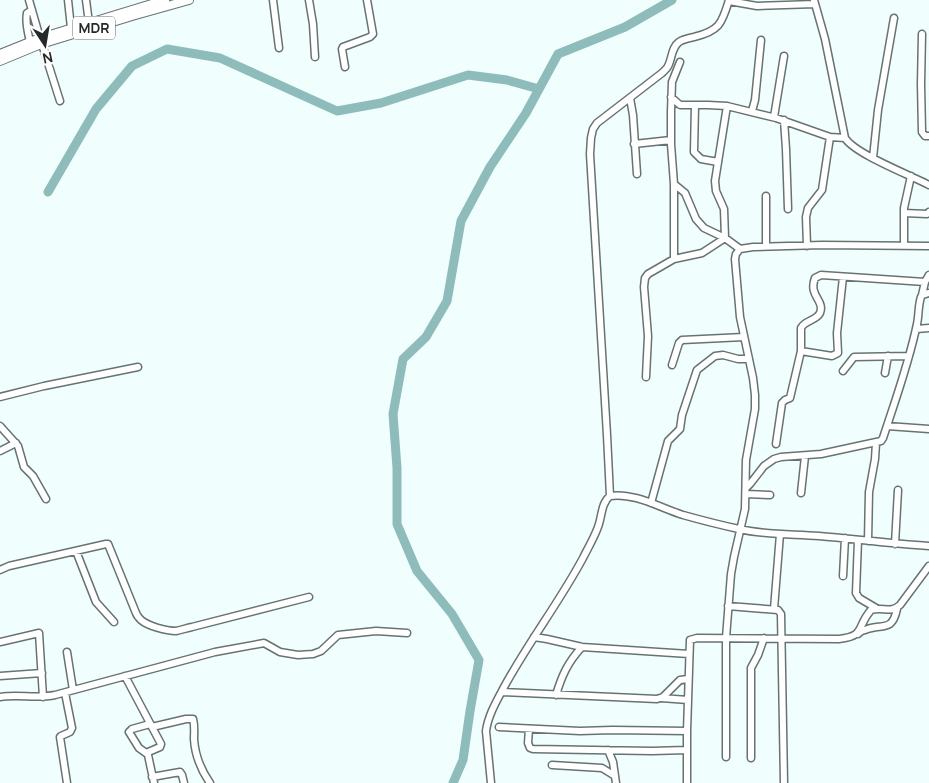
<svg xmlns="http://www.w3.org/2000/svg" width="929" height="783" viewBox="0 0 929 783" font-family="Manrope,sans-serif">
	<rect width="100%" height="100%" fill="#f0fefd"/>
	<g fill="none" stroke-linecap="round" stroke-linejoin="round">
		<path stroke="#8dbcbb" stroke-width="9" d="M48,192l48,-83 36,-43 35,-17 53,9 117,53 44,-8 87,-28 39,5 32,9
			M453,783l10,-23 7,-49 9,-51 -27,-46 -35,-43 -20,-47v-56l-4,-54 10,-55 23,-22 21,-36 14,-80 29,-54 36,-54 32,-59 67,-27 47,-27"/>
		<defs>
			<path id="minor" d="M29,0l11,38 20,63
				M68,0l3,28
				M86,0l3,23
				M273,0l6,48
				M309,0l4,24 2,33
				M814,0l11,39 20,99c10,16 65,37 84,47
				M729,1l28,5 58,-2
				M922,34l-1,50 1,48 3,4h4
				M30,42c-2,-10 -5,-19 -3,-29l5,-3
				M345,67l-3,-18 1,-2 27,-10 3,-3 -6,-34
				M671,97l9,8h28l19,1 49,12 54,19 15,1
				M630,98l3,17 4,59
				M695,105l-1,47 7,7 17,3
				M752,111l3,-11 6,-60
				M774,117l10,-61
				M784,120l2,29 2,60
				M634,144l37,-4
				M873,158l5,-48 16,-92
				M674,184l11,9 11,26 8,9 21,10 15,11
				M766,196v50
				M904,213l23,1 2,-2
				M904,245v-37l7,-32
				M807,246l-1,-29 2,-9 14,-18 8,-53
				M674,259v-75l-3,-40v-32l1,-30 8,-20
				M922,295l3,-13 4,-7
				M916,329l13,-1
				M801,351l31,5 6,-3 -1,-20 6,-56
				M672,365l7,-22 3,-3 62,-3
				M843,371l11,-14 55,-1
				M885,373l3,-17
				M646,377l2,-41 -4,-49 1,-9 3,-4 26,-15 28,-6 23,-15 -1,-29 -8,-18 -1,-10 12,-75
				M0,397l44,-11 94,-19
				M0,426l18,20 6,21 9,9 13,23
				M887,426l42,3
				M776,444l6,-41 3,-3 5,-2 11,-47v-23c4,-8 15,-7 19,-15 5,-13 -12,-17 -5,-35l6,-3 104,7
				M0,451l16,-8
				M746,488l4,-4 14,-18 10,-7 7,-2 40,-3 60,-13 2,-3c12,-37 26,-75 34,-114 2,-9 1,-18 4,-27l1,-2 7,-2
				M801,493l4,-37
				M746,494l24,1
				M610,496l-3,-61 -17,-281 1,-16 2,-9 4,-6 65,-50c3,-3 6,-5 7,-9 3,-7 3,-17 10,-22 4,-3 10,-4 15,-5 25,-6 28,-13 35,-37
				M651,503l17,-62 12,-12 2,-14 15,-45 18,-14 8,-1 15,4h11
				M858,540l-2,53 3,5 17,10
				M868,541l1,-49 6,-33 1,-16
				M895,544l3,-54
				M76,551l20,51 18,20
				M0,570l9,-4 97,-22h2l28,69c1,3 3,5 5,7 7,6 25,11 35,11 5,-1 11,-3 16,-4l117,-30
				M843,576l2,-38
				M728,606l50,4 3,4 3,169
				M774,609l6,-75
				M858,634c2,-2 4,-4 7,-4 17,-7 27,3 32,-21
				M534,637l13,2 35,8 107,7
				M0,642l39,-9 4,64
				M67,652l6,38
				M0,676l42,-3
				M125,676l36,68 -1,3 -14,6
				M502,692l155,7 6,-2 17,-17 8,-1
				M65,693l7,35 -2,4 -9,4 -1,1 7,46
				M556,695c6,-20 12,-33 26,-48
				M0,697c19,-3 37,2 55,-2l160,-43 49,-9 16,9 18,3 15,-1 8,-3 17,-16 38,-4 31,2
				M661,698l27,2
				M150,724l-18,5 -3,3 10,16 7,5 2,2 6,28
				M152,727l34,-8h7c2,7 1,13 1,20 1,16 7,31 16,44
				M499,727l81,4 32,-1 75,1
				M529,729l-1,14 2,5 3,1 119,2 35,-1
				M608,750l5,12 3,21
				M726,757v-119l5,-64 3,-17 11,-48 1,-49 9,-51v-14l-2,-17 -13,-61 -5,-58 1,-5 4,-5 13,-2 69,-2 107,1
				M751,758v-90l7,-13 6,-17
				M552,765l50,3 13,8
				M152,777l28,-5 2,3 2,8
				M491,783l-5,-52c2,-15 10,-29 17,-42 24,-45 56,-86 80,-131 5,-10 11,-20 15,-31 4,-10 3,-24 12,-31 23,-4 51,12 73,19 18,5 37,10 56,14 26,6 53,5 80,7 36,3 73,8 110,10
				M687,783v-52l3,-91 7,-2 142,1c27,-3 17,-12 32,-29 13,-4 19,4 29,-5l29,-39"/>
			<path id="major" d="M0,54l40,-16 125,-38
				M0,61l41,-17 91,-28 57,-16"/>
		</defs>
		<use href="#minor" stroke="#677373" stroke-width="9"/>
		<use href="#major" stroke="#677373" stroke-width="10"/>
		<use href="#minor" stroke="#fff" stroke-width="6"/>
		<use href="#major" stroke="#fff" stroke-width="8"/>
	</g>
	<g text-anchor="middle" stroke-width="4" stroke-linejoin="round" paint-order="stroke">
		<rect fill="#fff" stroke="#666969" stroke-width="1" x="73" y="16.5" width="42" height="23" rx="4"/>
		<g font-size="14" font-weight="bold" fill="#242929">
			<text x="94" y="33">MDR</text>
		</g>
	</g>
	<g transform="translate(45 45) rotate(168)" stroke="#ffffff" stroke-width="4" paint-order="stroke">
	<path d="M0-4L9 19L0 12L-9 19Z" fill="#242929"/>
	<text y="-8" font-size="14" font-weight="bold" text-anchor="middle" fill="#242929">N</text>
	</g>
</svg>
